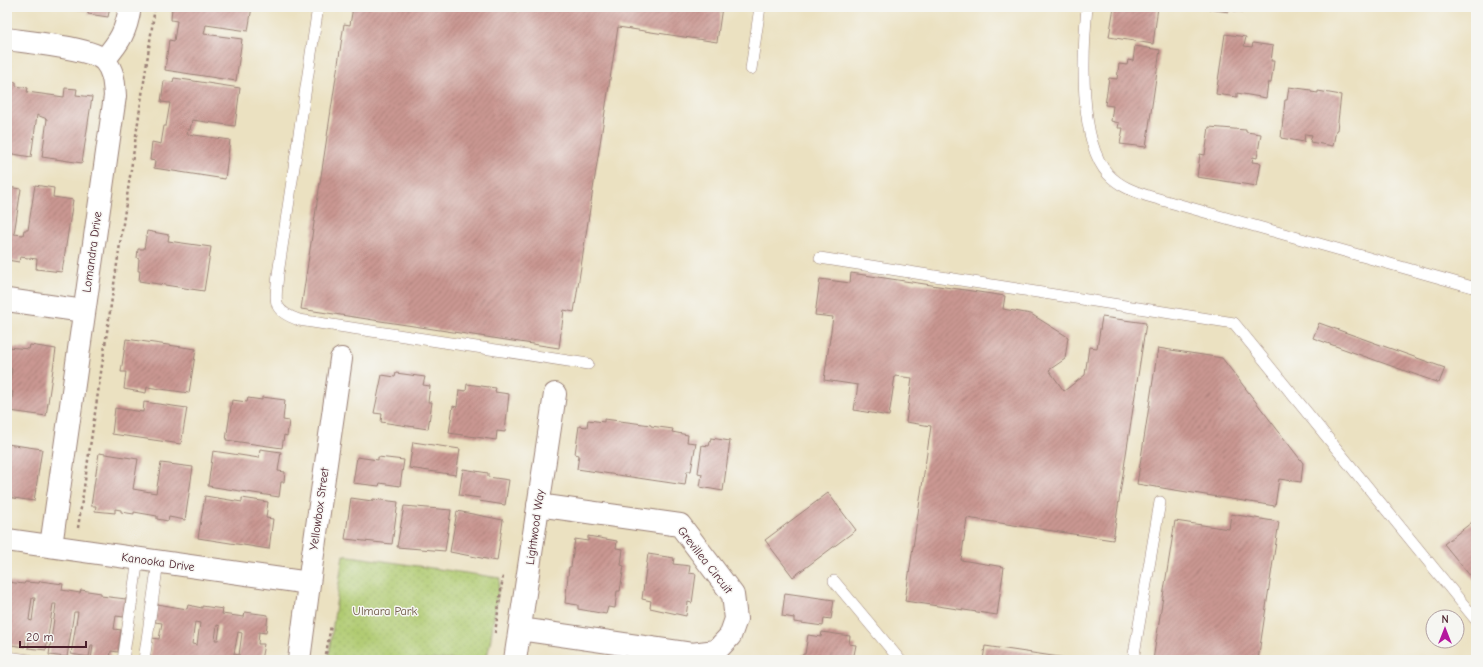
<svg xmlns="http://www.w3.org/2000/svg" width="1483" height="667" viewBox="0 0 1483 667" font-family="'Comic Neue',sans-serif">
	<defs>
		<pattern id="park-dots" width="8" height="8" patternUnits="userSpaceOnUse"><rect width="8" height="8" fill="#b0cb71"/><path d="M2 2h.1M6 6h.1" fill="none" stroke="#99ae62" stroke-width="1.8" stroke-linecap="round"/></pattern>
		<pattern id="building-hatch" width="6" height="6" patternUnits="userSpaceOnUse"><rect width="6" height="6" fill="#ca9792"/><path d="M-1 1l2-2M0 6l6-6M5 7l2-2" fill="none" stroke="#a67b77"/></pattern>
	</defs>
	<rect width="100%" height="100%" fill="#f6f6f2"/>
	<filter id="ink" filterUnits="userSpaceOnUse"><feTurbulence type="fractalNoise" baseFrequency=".025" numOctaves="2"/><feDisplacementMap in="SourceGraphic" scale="8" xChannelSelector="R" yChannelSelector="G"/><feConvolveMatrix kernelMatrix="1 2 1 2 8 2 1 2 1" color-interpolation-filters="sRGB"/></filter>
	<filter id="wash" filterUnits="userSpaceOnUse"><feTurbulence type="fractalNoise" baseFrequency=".012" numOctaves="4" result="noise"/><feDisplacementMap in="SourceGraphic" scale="16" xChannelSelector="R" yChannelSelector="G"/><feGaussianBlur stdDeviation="0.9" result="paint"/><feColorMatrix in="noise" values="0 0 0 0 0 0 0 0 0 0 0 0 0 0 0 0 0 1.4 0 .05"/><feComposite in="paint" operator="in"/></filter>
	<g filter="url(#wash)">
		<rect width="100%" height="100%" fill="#ebe1c1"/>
		<path fill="url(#park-dots)" stroke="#7d754e" d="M343,555l157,23 -10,66 -4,16h-158z"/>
		<g id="blocks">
			<path fill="url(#building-hatch)" fill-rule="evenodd" d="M76,7h34l-2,10 -20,-3v-3l-12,-2z
				M172,7h80l-4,24 -42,-6 -2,9 38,5 -6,42 -71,-11 4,-30 5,1 3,-20 -6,-1z
				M353,7h134l33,5v-5h202l-5,35 -99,-15 -44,285 -10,-2 -5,38 -258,-39 43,-285 6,1z
				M1114,7h44l-5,37 -44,-7z
				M1208,7h37l-1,5 -15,-2v2l-21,-3z
				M1225,34l21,3 -2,9 8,1 1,-4 20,3 -2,15h3l-3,22h-3l-2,15 -29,-5v4l-21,-3z
				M1135,46l25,4 -14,97 -26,-3 3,-16h-5l1,-5 -8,-2 2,-15 -8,-1 4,-27 8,1 2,-15 8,1 1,-5 5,1z
				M174,78l66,10 -5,38 -43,-6 -2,10h-2l-1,4 43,6 -5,39 -71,-11 1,-7 -5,-1 2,-18 9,2 3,-18h2l4,-23 -9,-1 3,-21 9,1z
				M7,81l9,1v4l12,2 -1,4 37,5 1,-9 12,1 -1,6 16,2 -10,66 -40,-6 5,-38 -10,-4 -6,42 -24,-4z
				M1289,87l22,3v2l7,1v-2l23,4 -4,35h-1l-3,16 -23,-4 2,-7 -7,-1 -1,8 -23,-4 4,-38h2z
				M1209,127l37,3v2l15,2 -4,24 -4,-1 -1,5 9,1 -4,23 -60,-9 3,-23 5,1z
				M35,185l19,3 -1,9 20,3 -11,72 -26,-3 1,-10 -17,-2 -1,5 -12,-2v-73l14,2 -7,45 9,1 1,-5h4z
				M147,231l22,4 -1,6 43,6 -7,44 -65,-10 1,-10h-2l1,-12 -2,-1 1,-9h6z
				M851,273l154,23 -2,13 28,5 37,23 -3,22 -16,11 15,21 21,-16 4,-28 8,1 5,-31 44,6 -33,217 -146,-22 -6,42 43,7 -7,48 -92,-14 26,-175 -25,-4 6,-44 -17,-2 -6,40 -35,-6 4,-25 -34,-5 9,-63 -18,-2 5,-36 30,4z
				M1319,323l126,45 -6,15 -126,-45z
				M126,339l70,10 -7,44 -42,-6 -1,6 -22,-4 2,-17h-5z
				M30,345l26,4 -10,67 -36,-5 3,-19 -5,-1 4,-22 -5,-1v-21l22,2z
				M1158,348l64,10 81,105 -2,19 -22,-3 -4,27 -138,-22z
				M396,373l29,4 -2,8 7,1 -2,16h4l-4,27 -47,-7 1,-8 -8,-1 8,-38 13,2z
				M467,384l29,4 -1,4 14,2 -4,38 -8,-1 -1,9 -47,-7 4,-27 4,1 2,-17 7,1z
				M262,397l23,3 -2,20 6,1 -2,15 -3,-1 -2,13 -56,-8 6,-40 15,2 1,-4 14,2z
				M144,402l43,6 -6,36 -69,-10 3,-26 28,4z
				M604,419l47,6v1l22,3 -1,3 16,3 -1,7 9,1 -5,28h-4l-2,14 -108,-16 2,-14 -4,-1 4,-28 8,1 1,-7 16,2z
				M711,438l19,3 -7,50 -23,-4 2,-13 -4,-1 4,-28 7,1z
				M413,442l47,7 -4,26 -47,-7z
				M7,444l35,5 -8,52 -27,-4z
				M260,449l21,3 -3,19 7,1 -1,10h-3l-2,15 -71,-11 5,-35 46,7z
				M99,453l39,6 -5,30 23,4 5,-30 32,4 -8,53 -16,-3 -1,4 -11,-2v-3l-23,-4v2l-13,-2v-2l-6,-1v4l-20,-2 1,-5h-5z
				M357,457l21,3v-3l26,3 -4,26 -20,-3 -1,3 -26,-3z
				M463,469l25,4v4l21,3 -4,25 -26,-4 1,-3 -21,-3z
				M828,493l28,37 -63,47 -28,-37z
				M205,496l37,6v-4l26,4 -2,16 7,1 -4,30 -71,-11z
				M351,498l21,3 1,-2 25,3 -6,42 -47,-5z
				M404,506l47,4 -6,41 -48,-4z
				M457,511l46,9 -6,41 -47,-9z
				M1231,514l48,8 -21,138h-105l22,-139 54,8z
				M1476,519v64l-32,-39z
				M588,536l29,5 -1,7 7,1 -2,16 3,1 -4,25h-3l-2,17 -7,-1 -2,7 -28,-5v-4l-13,-2 4,-36h2l4,-28 13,2z
				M648,554l26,4 -1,6 17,2 -1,7 7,1 -4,29 -4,-1 -2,14 -36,-8 1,-7 -9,-2z
				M40,581l23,3 -1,6 18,3 1,-3 20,3v3l25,3 -2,18 -8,-1 -2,13 7,1 -3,22 -7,-1 -1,9h-19l2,-15h-2l-2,12 -18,-3 7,-42h-4l-7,45 -18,-2 7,-51h-3l-7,46 -18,-2 2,-12 -3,-1 -2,12 -14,-2 -1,4h-3v-67l17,2 1,-2 14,1zM32,598h3l-3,23 -3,-1z
				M785,593l49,7 -3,19 -7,-1 -1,8 -29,-4v-4l-12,-2z
				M157,604l30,5 1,-4 14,3v-2l21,3 -1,5 22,3 1,-5 23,3 -2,18 -7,-1 -1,12h6l-3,16h-68l-3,-2v2h-34l1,-2 -7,-1 2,-19 7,1 3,-16 -7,-1zM195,622l5,1 -3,22 -5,-1zM217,625l3,1 -2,14h-3zM238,632l4,1 -3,22 -5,-1z
				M822,632l28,4 -1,8 7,1 -3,15h-51l1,-6h2l3,-19 13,2z
				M985,646l88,13v1h-90z"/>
		</g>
	</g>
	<g filter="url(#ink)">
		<use href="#blocks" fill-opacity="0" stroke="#9a8076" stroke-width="1"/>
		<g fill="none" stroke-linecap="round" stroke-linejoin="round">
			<defs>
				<path id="lane" d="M318,7l-40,267c-2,27 -8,36 21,46l289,44
					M1087,7c-4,43 -9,134 21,167 11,12 25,17 40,22l328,92
					M751,69l9,-62
					M820,258l414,65 242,297
					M834,581l66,79
					M7,657l22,3
					M123,660l15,-101
					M144,660l14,-98
					M1133,660l27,-158"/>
				<path id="street" d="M7,39c20,3 86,9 98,22 9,11 9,22 10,35l-64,450
					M104,60c16,-19 22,-28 26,-53
					M7,300l77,11
					M7,540l302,43
					M520,629l172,25 24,-3 14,-15 6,-17 -3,-24 -53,-70 -142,-20
					M299,660l13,-99 29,-202
					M515,660l40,-266"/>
			</defs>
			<use href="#lane" stroke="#9a8076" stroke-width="12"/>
			<use href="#street" stroke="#9a8076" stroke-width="24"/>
			<path stroke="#9a8076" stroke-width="2.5" stroke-dasharray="3 3" stroke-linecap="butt" d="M78,528l77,-521
				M495,633l8,-57
				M325,660l6,-35"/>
			<use href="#lane" stroke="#fff" stroke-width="11"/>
			<use href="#street" stroke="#fff" stroke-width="22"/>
		</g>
	</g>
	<g text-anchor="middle" stroke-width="3" stroke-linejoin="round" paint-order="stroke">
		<g font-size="12" fill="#4a1f2b" stroke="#f6f6f2">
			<text transform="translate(92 252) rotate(-82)" y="4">Lomandra Drive</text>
			<text transform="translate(319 509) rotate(-82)" y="4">Yellowbox Street</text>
			<text transform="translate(535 527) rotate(-82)" y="4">Lightwood Way</text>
			<text transform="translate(705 560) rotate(52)" y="4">Grevillea Circuit</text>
			<text transform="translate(158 562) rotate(8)" y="4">Kanooka Drive</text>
		</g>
		<g font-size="12" fill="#695340" stroke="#f6f6f2">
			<text x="385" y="615">Ulmara Park</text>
		</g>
	</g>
	<rect width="1483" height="667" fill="none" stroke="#f6f6f2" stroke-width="24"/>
	<g transform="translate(1445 629)"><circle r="19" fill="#f6f6f2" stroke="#b1a0a2"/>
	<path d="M0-3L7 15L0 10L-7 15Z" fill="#b5179e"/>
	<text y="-6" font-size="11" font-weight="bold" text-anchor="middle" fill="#4a1f2b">N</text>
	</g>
	<path d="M20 641v6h66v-6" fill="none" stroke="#4a1f2b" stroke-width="2"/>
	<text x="26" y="641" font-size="12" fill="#4a1f2b" stroke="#f6f6f2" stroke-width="3" paint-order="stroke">20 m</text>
</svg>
